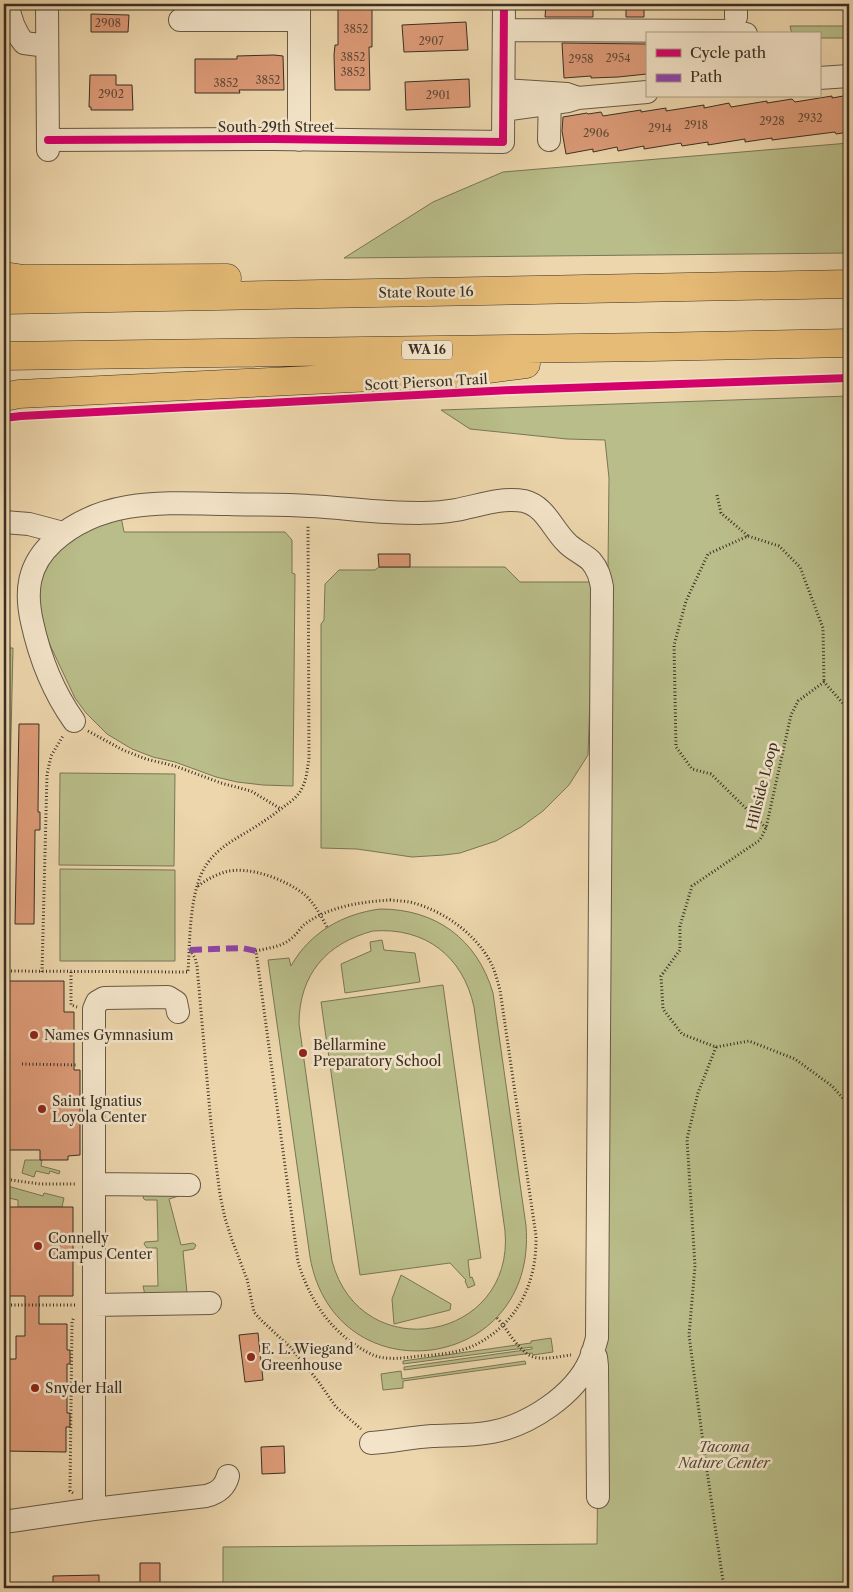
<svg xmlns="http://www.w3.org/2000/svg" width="853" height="1592" viewBox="0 0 853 1592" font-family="'Libre Caslon Text',serif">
	<rect width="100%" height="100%" fill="#edd6ac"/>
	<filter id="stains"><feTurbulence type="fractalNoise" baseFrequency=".004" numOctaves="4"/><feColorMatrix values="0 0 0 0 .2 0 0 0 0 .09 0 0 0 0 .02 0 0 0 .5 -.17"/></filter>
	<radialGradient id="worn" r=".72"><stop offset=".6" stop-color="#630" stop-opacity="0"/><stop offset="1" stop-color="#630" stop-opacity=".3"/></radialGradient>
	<path fill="#b9bd89" stroke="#797656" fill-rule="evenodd" d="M790,26h59v12h-30v-4h-27z
		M849,143v110l-505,5 89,-56 70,-30z
		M849,396v1192h-626v-41l374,-3 12,-1066 -4,-38 -38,-1 -97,-10 -29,-19z
		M121,517l3,15h161l7,8v33l3,1 -2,212 -30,-1 -26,-3 -21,-5 -41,-15 -22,-5 -21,-8 -25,-15 -21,-21 -11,-15 -25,-53 -7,-20 -4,-15 2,-36 19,-32z
		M379,567h126l15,15h74l-6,173 -19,30 -26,26 -22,16 -25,14 -36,12 -16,2 -32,2 -55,-8 -36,-1v-224l3,-4 1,-36 14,-14h36z
		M4,648h9l-7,306h-2z
		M60,773l115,1 -1,92 -115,-1z
		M60,869l115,1v91h-115z
		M380,909c56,0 97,30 113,84l33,233c12,147 -191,173 -216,31l-42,-297 21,-2 2,8c19,-34 52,-52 89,-57zM373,931c52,-4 90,25 101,76l31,224c10,110 -144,138 -173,30l-33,-237c0,-50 28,-81 74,-93z
		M382,940l2,10 31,3 5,29 -75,11 -4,-29 30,-13 -1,-9z
		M443,985l38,273 -13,2 2,18 2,-1 3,8 -7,3 -3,-7 1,-1 -16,-17 -90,12 -39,-273z
		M25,1160h17l-1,6 19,5 -1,3 -9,-3 -1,3 -13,-3 -2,6 -12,-4z
		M4,1185l39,11 1,-3 20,5 -2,9h-44v-7l-14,-3z
		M144,1195h38l-13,4 12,46 12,-2 3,2 -2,4 -11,2 4,42 -42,2 -2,-9h15l-1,-38h-10l-3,-4 1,-2 13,-1 -1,-41h-12l-2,-2z
		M401,1275l50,29 -1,6 -56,14 -2,-25z
		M551,1338l2,14 -20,3 -1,-2 -128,17v-3l128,-18v-2l-129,17v-3l128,-18v-2z
		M525,1361l1,3 -123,17v7l-20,2 -2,-16 20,-3 1,8z"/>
	<path fill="#dd9b78" stroke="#392f24" d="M338,4h34v43h-3l1,43h-35l-1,-35 1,-10h3z
		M546,4h47v13h-48z
		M626,7h18v10h-18z
		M91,14l38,1 -1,17h-37z
		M466,22l2,28 -64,2 -2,-27z
		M562,43l85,1v30l-29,3 -27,1v-2l-27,2z
		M274,55l9,1 1,34h-45l1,3h-45v-34h42v-3z
		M90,75h26v10h16l1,25h-42v-3h-2z
		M469,79l1,28 -64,3 -1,-28z
		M849,95v37l-13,2 -1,-2 -63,8v-2l-27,4v-3l-37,6v-3l-26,4 -1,-3 -37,6v-3l-26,5 -1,-4 -24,5v-3l-27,5 -4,-23 1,-14 24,-4 1,1 13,-2 2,4 38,-6v2l25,-4v3l38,-6v3l25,-5 2,4 36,-6v2l25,-4 3,3 37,-6v2z
		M378,554h32v13h-31z
		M19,724h20l-1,88h2v18h-5l-1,94h-19z
		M4,981h60v31h10v58h6v85l-12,1v4h-28v-10h-36z
		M4,1207h69v89h-34v28h28v26h3v14h-3v49h3v14h-4v25l-62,-1v-92h12v-23h9v-40h-21z
		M258,1333l5,47 -18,2 -6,-47z
		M284,1446l1,27 -23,1 -1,-27z
		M140,1563h20v25h-20z
		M99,1575v13h-46v-12z"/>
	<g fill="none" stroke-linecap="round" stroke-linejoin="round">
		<defs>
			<path id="minor" d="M8,4c2,15 6,27 16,39l23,3
				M47,4l1,146
				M736,4v13
				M180,20h119
				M504,30l227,1 15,3
				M819,78l30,-2
				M504,90l63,4 11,4 -10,3 -64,9
				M578,98l69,-6
				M48,140l225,-1 230,3 1,-138
				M299,140v-136
				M549,140l1,-47
				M4,522l25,2 34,9
				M74,721c-22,-31 -34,-62 -42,-99 -7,-31 -4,-57 21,-80 49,-45 114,-39 175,-38 27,1 54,0 81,2 26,1 53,5 79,6 23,1 46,2 68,-2 22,-4 45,-13 68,-9 21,5 28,27 42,41 7,8 18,12 25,19 7,8 9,16 11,26l-5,751c-2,7 -4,15 -7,22 -15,35 -61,65 -98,72 -20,4 -40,3 -60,4 -20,1 -40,6 -61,7
				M94,1184l95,1
				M94,1305l116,-2
				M592,1353l4,4 1,9 1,131
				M94,1509v-500l3,-7 7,-4 64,-1 8,5 2,10
				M4,1522l90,-13 112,-13c11,-3 19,-8 22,-20"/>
			<path id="highway" d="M4,276l20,3 203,-1
				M4,300l845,-16
				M4,356l646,-9 199,-4
				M4,397l15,-3 438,-21 69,-9"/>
		</defs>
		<use href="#minor" stroke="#665946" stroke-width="24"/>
		<use href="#highway" stroke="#392f24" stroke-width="29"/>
		<path stroke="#392f24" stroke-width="3" stroke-dasharray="1 2.5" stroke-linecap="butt" d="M717,495l4,18 27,23
			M849,703l-1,6 -24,-27 -26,19 -7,14 -25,113 -6,12 -68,46 -12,40v24l-19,26 2,33 19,25 34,13 33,-6 46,18 37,27 17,19 -1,61 1,8
			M88,731l35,19 23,9 29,7 46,17 30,8 30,18
			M766,828l-55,-54 -19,-5 -16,-22 -2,-102 12,-44 22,-47 40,-18 31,10 21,21 23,61 1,54
			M198,886c8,-6 17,-11 27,-14 23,-7 62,8 80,23 10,9 16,21 22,32
			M390,900c9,1 19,1 27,4 29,9 58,30 73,57 5,9 7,19 10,29l36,246c1,47 -18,87 -61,109 -16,8 -38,10 -56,11 -15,2 -34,5 -48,-2 -39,-19 -61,-53 -73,-92l-42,-311c12,-3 26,-4 36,-13 5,-4 8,-10 13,-14 25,-18 56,-22 85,-24z
			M190,950l5,8 2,8 14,158 9,71 5,23 7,22 15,39 7,33 6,7 30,28 28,34 18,26 25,22
			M4,971l184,1c2,-31 1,-83 19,-108 12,-18 31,-26 48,-37 11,-7 21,-14 31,-22 6,-4 13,-10 16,-17 5,-9 5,-19 7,-29l-1,-234
			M42,972l5,-198 4,-18 12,-20
			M71,972v33l6,2
			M716,1047l-18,46 -11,46 8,127 -6,69 15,115 20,138
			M22,1064l54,1
			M4,1179l36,5h35
			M4,1305h72
			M497,1318c12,12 23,39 42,40 11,1 22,-2 32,-3
			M73,1493l-3,-2 2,-169 2,-5
			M845,1588l4,-11"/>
		<use href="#minor" stroke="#f3e4c9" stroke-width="22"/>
		<use href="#highway" stroke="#e6bb76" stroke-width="28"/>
		<path stroke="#8e44ad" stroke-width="6" stroke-dasharray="12 6" stroke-linecap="butt" d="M190,950l52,-2 14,3"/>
		<defs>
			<path id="cycleway" d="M48,140l225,-1 230,3 1,-138
				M4,418l17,-2 491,-26 337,-12"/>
		</defs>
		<use href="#cycleway" stroke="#f3e4c9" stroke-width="11"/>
		<use href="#cycleway" stroke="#d6006c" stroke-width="8"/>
	</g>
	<g fill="#8f2418" stroke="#f3e4c9" stroke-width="2">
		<circle cx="34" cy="1035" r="5"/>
		<circle cx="303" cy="1053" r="5"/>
		<circle cx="42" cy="1109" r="5"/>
		<circle cx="38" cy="1246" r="5"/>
		<circle cx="251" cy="1357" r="5"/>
		<circle cx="35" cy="1388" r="5"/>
	</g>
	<g text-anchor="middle" stroke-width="5" stroke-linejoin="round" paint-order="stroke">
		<g font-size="11" fill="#624a39">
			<text x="108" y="27">2908</text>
			<text x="356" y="33">3852</text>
			<text x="431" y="45">2907</text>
			<text x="353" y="61">3852</text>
			<text x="618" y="62">2954</text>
			<text x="581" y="63">2958</text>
			<text x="353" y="76">3852</text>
			<text x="268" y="84">3852</text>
			<text x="226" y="87">3852</text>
			<text x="111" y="98">2902</text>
			<text x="438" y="99">2901</text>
			<text x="810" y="122">2932</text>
			<text x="772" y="125">2928</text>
			<text x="696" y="129">2918</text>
			<text x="660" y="132">2914</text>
			<text x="596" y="137">2906</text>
		</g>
		<rect fill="#f3e4c9" stroke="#716556" stroke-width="1" x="402" y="340.5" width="50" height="19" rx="4"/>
		<g font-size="12" font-weight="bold" fill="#392f24">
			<text x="427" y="354">WA 16</text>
		</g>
		<g font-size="14" fill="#392f24" stroke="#f3e4c9">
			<text x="276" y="132">South 29th Street</text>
			<text transform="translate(426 292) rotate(-1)" y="5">State Route 16</text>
			<text transform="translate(426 382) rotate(-3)" y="5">Scott Pierson Trail</text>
			<text transform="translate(762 786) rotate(-76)" y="5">Hillside Loop</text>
		</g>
		<g font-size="14" fill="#392f24" stroke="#f3e4c9" text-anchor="start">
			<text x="44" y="1040">Names Gymnasium</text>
			<text x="313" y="1050">Bellarmine<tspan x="313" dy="16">Preparatory School</tspan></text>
			<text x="52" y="1106">Saint Ignatius<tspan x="52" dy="16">Loyola Center</tspan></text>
			<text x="48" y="1243">Connelly<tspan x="48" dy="16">Campus Center</tspan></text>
			<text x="261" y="1354">E. L. Wiegand<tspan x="261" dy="16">Greenhouse</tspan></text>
			<text x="45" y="1393">Snyder Hall</text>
		</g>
		<g font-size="14" font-style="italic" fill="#534b38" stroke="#f3e4c9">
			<text x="724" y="1452">Tacoma<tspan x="724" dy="16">Nature Center</tspan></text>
		</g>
	</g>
	<rect width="853" height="1592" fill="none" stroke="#edd6ac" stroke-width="20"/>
	<rect x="5" y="5" width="843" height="1582" fill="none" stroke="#392f24" stroke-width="2.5"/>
	<rect x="10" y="10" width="833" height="1572" fill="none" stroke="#392f24"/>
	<rect x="646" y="32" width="175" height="65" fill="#f3e4c9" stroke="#a99c87"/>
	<rect x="656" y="49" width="25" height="8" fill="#d6006c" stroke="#a99c87"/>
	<text x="690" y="58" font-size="15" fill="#392f24">Cycle path</text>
	<rect x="656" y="74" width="25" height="8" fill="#8e44ad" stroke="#a99c87"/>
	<text x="690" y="82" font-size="15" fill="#392f24">Path</text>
	<rect width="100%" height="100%" filter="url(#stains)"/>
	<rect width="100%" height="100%" fill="url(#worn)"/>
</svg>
